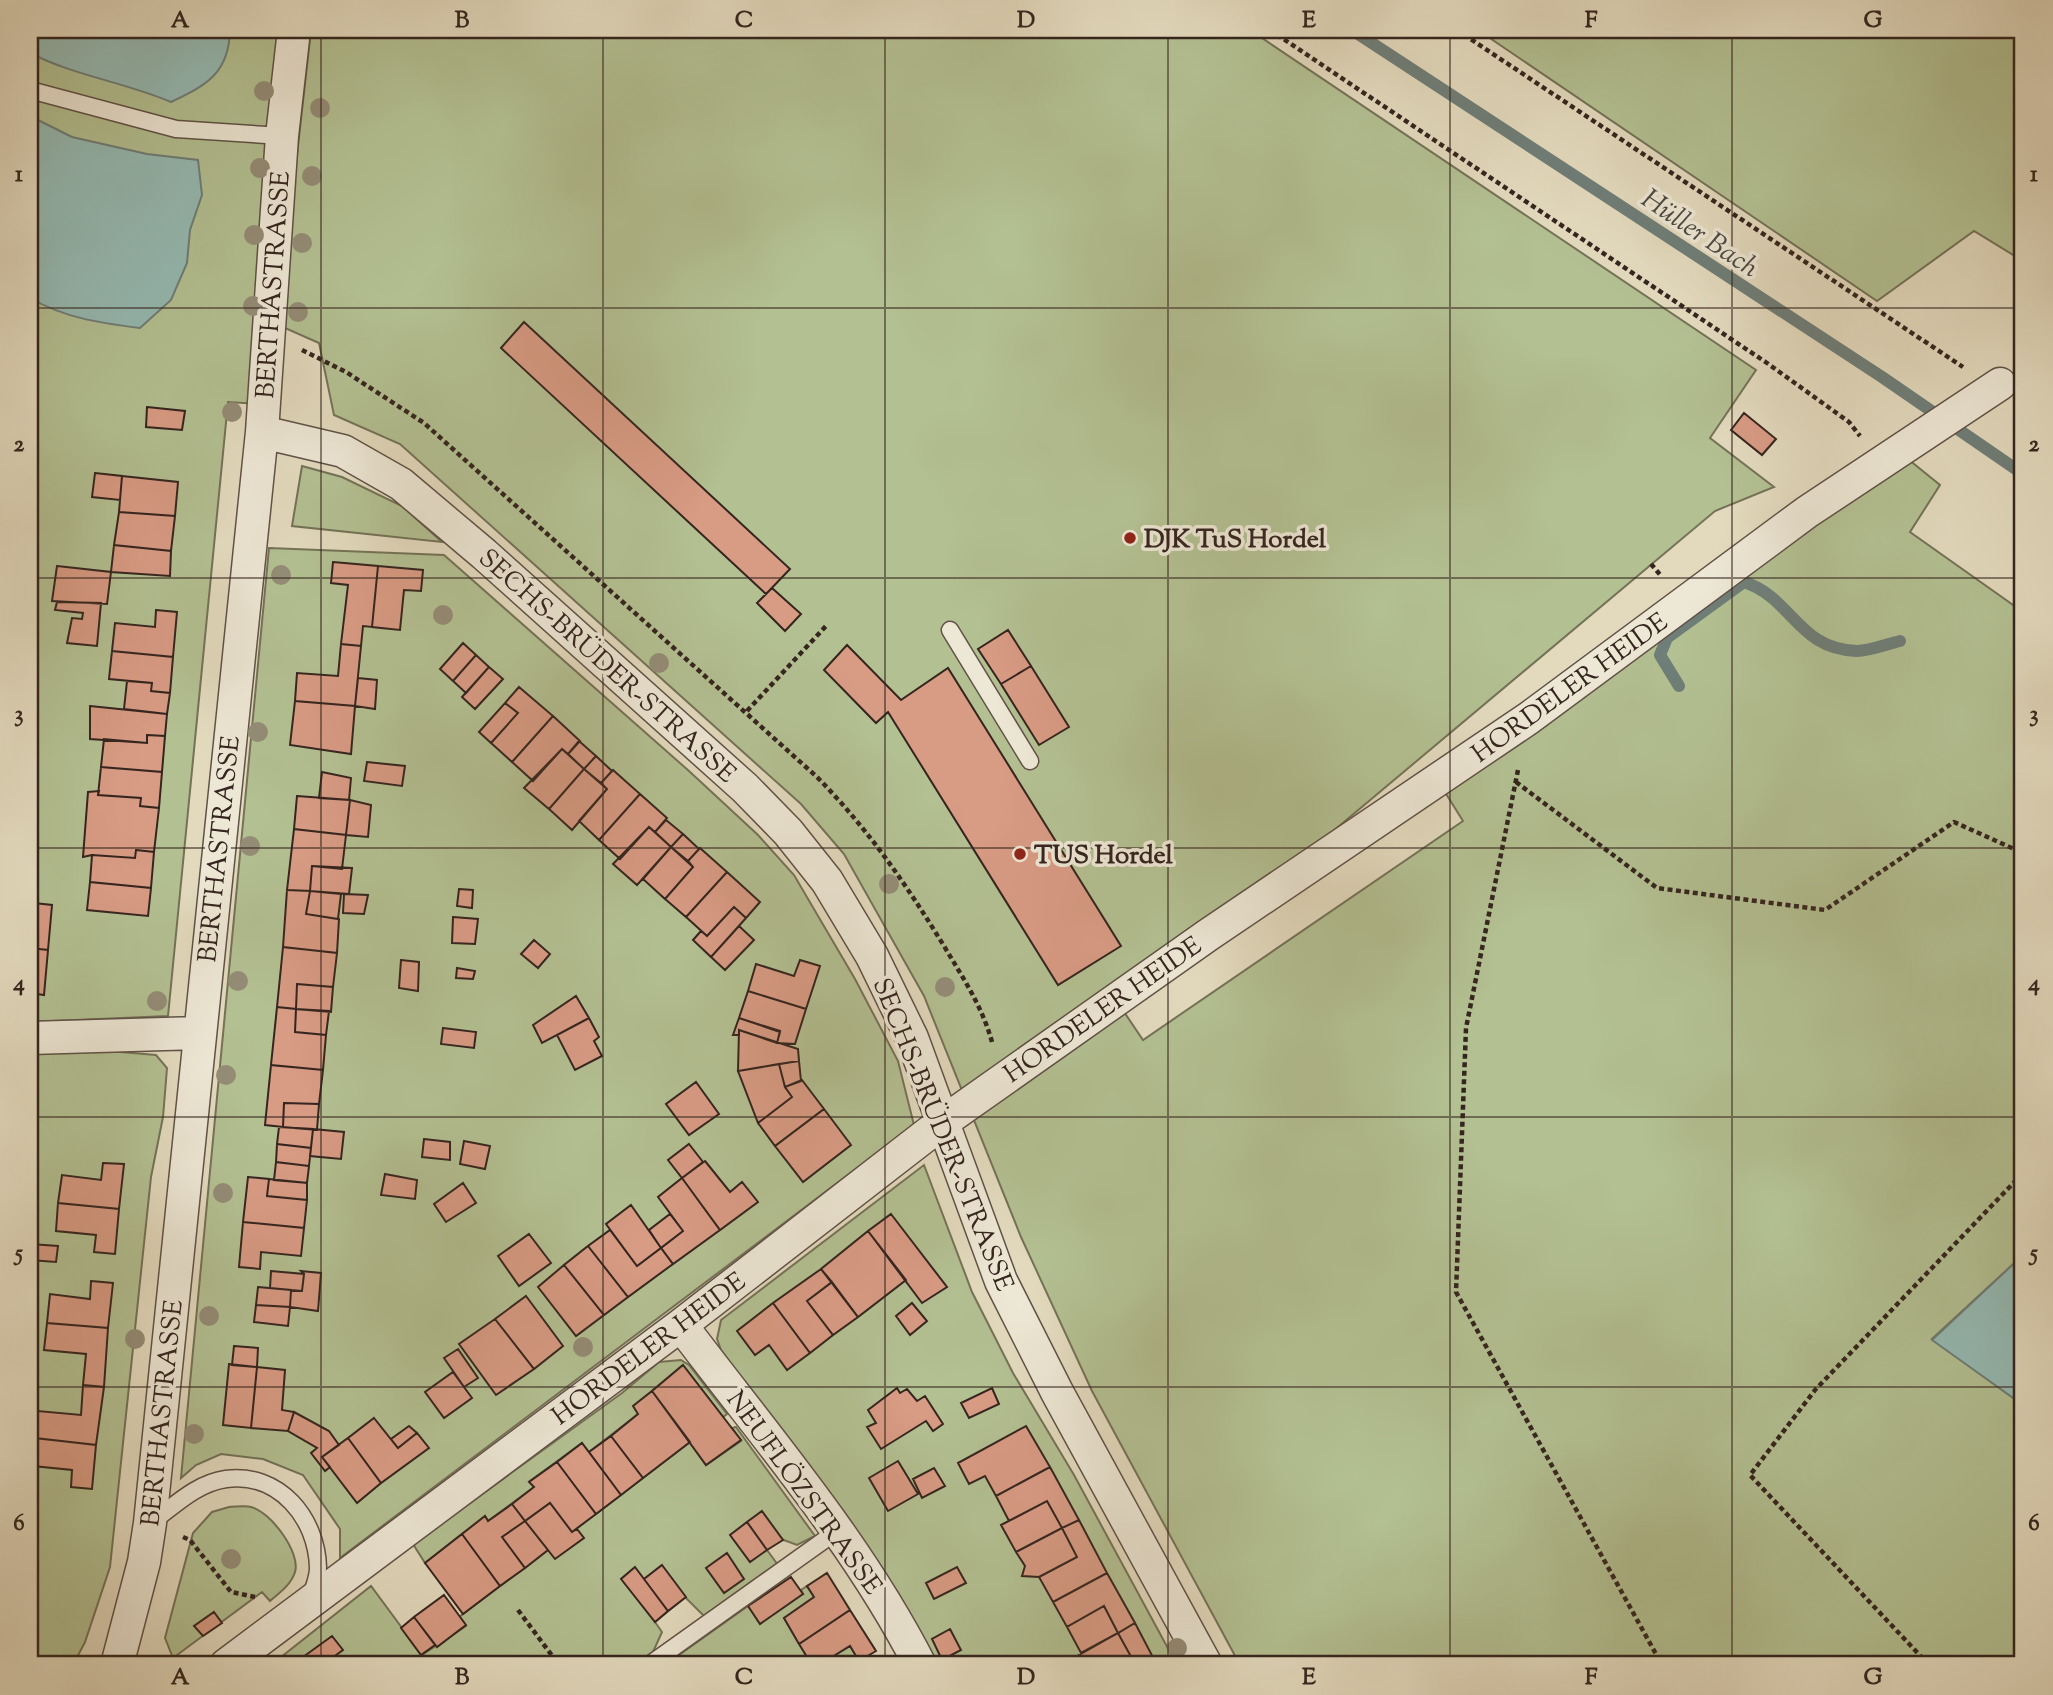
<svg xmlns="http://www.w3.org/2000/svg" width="2053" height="1695" viewBox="0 0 2053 1695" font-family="'Sorts Mill Goudy',serif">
	<rect width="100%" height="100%" fill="#e3dabe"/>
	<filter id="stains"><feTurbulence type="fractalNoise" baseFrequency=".00286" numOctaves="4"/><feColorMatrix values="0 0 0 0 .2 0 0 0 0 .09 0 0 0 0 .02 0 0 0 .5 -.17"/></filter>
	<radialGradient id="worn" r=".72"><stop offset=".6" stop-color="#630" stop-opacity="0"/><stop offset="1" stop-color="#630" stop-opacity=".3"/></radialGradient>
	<path fill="#b3c092" stroke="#747258" stroke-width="2" d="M30,30h262l-32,374 -32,-2 -60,614 -138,6z
		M311,30h939l506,340 -46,68 64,49 -59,24 -457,383 -237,153 -18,31 113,-78 27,40 320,-219 -25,-40 460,-330 42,34 -30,47 113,80v643l-91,84 91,66v260h-783l-148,-274 -71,-154 -97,-241 -80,-142 -43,-50 -401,-360 -66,-29 -15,-72 -41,-18z
		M1478,30h545v231l-49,-30 -97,70z
		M302,466l40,11 60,29 40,36 -150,-16z
		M269,548l175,7 245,216 69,64 36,40 61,104 43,82 16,64 -574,433v-29l-37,-54 -40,-16 -42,-5 -25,11 -15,13z
		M73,1048l83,7 11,13 -4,49 -12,60 -41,390 -25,75 -12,23h-39l-4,-6v-609z
		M924,1165l48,127 41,81 61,102 103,190h-240l-40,-74 -176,-241 -4,-11 4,-19z
		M681,1360l8,5 38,49 -4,3 -40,-52 -31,26 -14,23 -49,38 -7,-9 -52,38 4,6 -46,34 -3,-5 -60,47 -12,-19 209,-151 37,-31z
		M736,1427l79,109 -18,9 -16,-6 -14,11 11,15 -74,51 -19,-19 -30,25 7,10 -9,20 -20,13h-315l2,-19 -13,9 -6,10h-30l100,-79 51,69 44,-29 -7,-9 4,-3 227,-172 16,23 35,-24 -9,-13z
		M229,1507c6,0 16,-2 22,0 20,5 50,46 44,65 -4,13 -16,21 -25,29l-8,-9 -89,66 -8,-20 28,-105 19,-21z
		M807,1586l7,11 -30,21 28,47h-147l83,-59 55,-12 -2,-4z
		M850,1646l9,15 -9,4h-31z"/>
	<path fill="#95bab3" stroke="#6f7e78" stroke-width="2" d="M30,30h200c-1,43 -23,55 -59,72 -47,-20 -96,-26 -141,-49z
		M30,116l42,21 75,17 51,6 4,35 -12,35 -3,33 -16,37 -31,28c-40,-5 -75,-10 -110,-30z
		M2023,1255v150l-91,-65z"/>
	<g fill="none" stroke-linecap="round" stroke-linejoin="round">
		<path stroke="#6f7e78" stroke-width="12" d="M1352,30l530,347 141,97
			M1679,686l-19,-31 7,-17 77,-56c49,16 53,67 113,69 13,0 30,-7 43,-10"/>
	</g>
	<path fill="#d89b84" stroke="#35251f" stroke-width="2" d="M524,322l266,247 -24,25 -265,-246z
		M147,407l38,4 -3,19 -36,-3z
		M1744,413l32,26 -14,16 -31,-25z
		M95,473l27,3 -2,24 -28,-3z
		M122,476l56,6 -3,34 -56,-4z
		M119,512l56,4 -4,35 -57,-6z
		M114,545l57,6 -1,25 -59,-4z
		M333,562l45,4 -6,61 -9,-1 -2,20 -20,-2 7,-59 -17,-2z
		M57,566l54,6 -4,32 -55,-3z
		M378,566l45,4 -2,21 -17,-1 -4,40 -28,-3z
		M772,588l29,26 -16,17 -28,-28z
		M57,602l44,1 -4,43 -30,-3 5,-25 10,1 1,-6 -28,-3z
		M156,610l21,2 -4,45 -61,-6 3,-28 40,4z
		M1008,630l23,36 -30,18 -23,-35z
		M463,643l13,12 -23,26 -13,-12z
		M341,644l20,2 -6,60 -60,-5 2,-28 41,3z
		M847,645l54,55 47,-32 173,278 -63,39 -170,-273 -12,11 -52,-53z
		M112,651l61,6 -3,36 -19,-2 1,-8 -43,-4z
		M476,655l13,12 -23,26 -13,-12z
		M1031,666l38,61 -30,18 -38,-61z
		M489,667l14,12 -28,30 -13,-12z
		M358,678l19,2 -2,29 -20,-3z
		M127,681l25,2 -1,8 19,2 -3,21 -43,-5z
		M519,687l34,29 -41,46 -21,-19 27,-30 -13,-10z
		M295,701l60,5 -4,48 -61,-9z
		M505,703l13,10 -27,30 -12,-11z
		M90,706l77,8 -2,22 -18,-1v8l-57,-4z
		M553,716l27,25 -12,13 -6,-5 -29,32 -21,-19z
		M147,735l18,1 -3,36 -61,-5 3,-28 43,4z
		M579,741l17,15 -12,13 -16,-15z
		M562,749l22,20 -35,40 -25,-21z
		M596,756l16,15 -11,12 -17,-14z
		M367,762l38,4 -3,20 -38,-5z
		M101,767l61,5 -3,36 -19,-2 1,-8 -43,-3z
		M584,769l23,20 -35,41 -23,-21z
		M613,770l27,24 -41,46 -20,-19 28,-32 -6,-6z
		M322,772l29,6 -2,22 -30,-2z
		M99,791l-1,4 43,3 -1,8 19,2 -5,44 -18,-2 -1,8 -43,-3 -9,2 5,-65z
		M640,794l27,24 -12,14 -6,-5 -29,32 -21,-19z
		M297,796l53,4 -4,35 -52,-6z
		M350,800l21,5 -3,32 -22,-2z
		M666,820l17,14 -12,13 -16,-15z
		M649,827l22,20 -34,38 -24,-21z
		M294,829l52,6 -4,34 -30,-3 -2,25 -23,-1z
		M683,834l16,15 -11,12 -17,-14z
		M671,847l22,20 -28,32 -22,-20z
		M700,848l27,24 -41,45 -21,-18 28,-32 -5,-6z
		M136,850l18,2 -3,36 -61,-6 2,-27 43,3z
		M312,866l40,2 -3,26 -39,-3z
		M727,872l33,30 -14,16 -12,-11 -27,29 -21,-19z
		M90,882l61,6 -3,28 -61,-6z
		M459,889l14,1 -1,18 -15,-2z
		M287,890l23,1 -4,23 33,5 -2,34 -54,-6z
		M310,891l31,3 -3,25 -32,-5z
		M344,894l24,1 -4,19 -21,-1z
		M34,903l18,2 -4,45 -18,-2z
		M734,907l12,11 -35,39 -18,-17 8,-9 6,5z
		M453,917l25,2 -3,25 -23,-1z
		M739,926l15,14 -29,30 -14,-13z
		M534,940l16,14 -12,14 -17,-14z
		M283,947l54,6 -4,34 -36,-3 -1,25 -19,-2z
		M30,948l18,2 -4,45 -14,-2z
		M401,960l18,2 -1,29 -19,-3z
		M800,960l20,6 -14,43 -58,-18 8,-27 38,12z
		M457,968l18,3 -2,8 -17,-1z
		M297,984l36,3 -2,25 -35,-3z
		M748,991l58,18 -11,35 -18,-1 3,-12 -41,-13z
		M576,996l13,22 -47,25 -9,-18z
		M277,1007l19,2 -1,23 31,3 -3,35 -52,-5z
		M296,1009l33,2 -3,24 -31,-3z
		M589,1018l10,19 -5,4 8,15 -27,14 -18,-35z
		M739,1018l41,14 -3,11 -38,-13v5h-6z
		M443,1028l33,4 -2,16 -33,-4z
		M739,1030l59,19 1,12 -61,10z
		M799,1061l2,20 -16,6 -6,-23z
		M779,1064l6,23 7,10 -34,26 -20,-52z
		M271,1065l52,5 -4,34 -35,-1 -1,24 -18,-2z
		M802,1080l22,29 -49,37 -17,-23 34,-26 -7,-10z
		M696,1082l23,32 -30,21 -23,-31z
		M30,1083l5,1 -5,45z
		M284,1103l35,1 -2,26 -34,-3z
		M824,1109l27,36 -48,37 -28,-36z
		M279,1127l34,2 -2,19 -34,-4z
		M313,1129l31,3 -3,27 -31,-3z
		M424,1139l26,3v18l-28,-3z
		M464,1141l26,5 -5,23 -25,-5z
		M277,1144l34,4 -2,18 -33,-4z
		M689,1144l14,18 -21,16 -14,-18z
		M705,1161l25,31 12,-10 16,20 -38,28 -38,-52z
		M276,1162l33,4 -2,17 -33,-3z
		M103,1163l21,1 -5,45 -61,-6 4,-28 39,5z
		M385,1174l32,6 -2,19 -34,-4z
		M248,1177l21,2 -2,17 40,4 -3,28 -61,-6z
		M682,1178l38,52 -47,34 -12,-16 22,-17 -25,-34z
		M269,1179l38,4v17l-40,-4z
		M463,1183l13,20 -30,19 -12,-18z
		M58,1203l61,6 -4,45 -21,-2 2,-17 -40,-4z
		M631,1205l30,43 -24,18 -31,-42z
		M670,1214l13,17 -22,17 -12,-18z
		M891,1214l56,73 -25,16 -54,-72z
		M243,1222l61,6 -3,28 -40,-4 -1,17 -21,-2z
		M610,1230l27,36 24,-18 12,16 -45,33 -40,-51z
		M868,1231l38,49 -48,37 -37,-48z
		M529,1234l22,29 -32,23 -21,-30z
		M30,1244l28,2 -2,16 -26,-2z
		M588,1246l40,51 -24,18 -40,-50z
		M564,1265l40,50 -28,21 -38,-49z
		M821,1269l11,13 -25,19 26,34 -23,18 -37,-50z
		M271,1271l33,3 -2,17 -32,-3z
		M301,1271l20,2 -3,38 -28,-4 1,-17 11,1 2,-17z
		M91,1281l22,2 -5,45 -61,-5 3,-29 40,5z
		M832,1282l26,35 -25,18 -26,-34z
		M258,1287l33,3 -1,17 -34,-2z
		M526,1296l37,50 -29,23 -39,-50z
		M773,1303l37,50 -23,17 -18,-25 -14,10 -18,-24z
		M912,1303l15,18 -17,14 -14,-19z
		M256,1305l34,2 -2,19 -34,-4z
		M495,1319l39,50 -38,26 -37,-51z
		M47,1323l61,5 -4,59 -21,-2 3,-31 -42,-4z
		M234,1346l24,2 -1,19 -25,-2z
		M458,1349l20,29 -14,9 -20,-29z
		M229,1364l28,3 -6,61 -28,-3z
		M683,1365l58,75 -35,25 -54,-74z
		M257,1367l28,3 -3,40 12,2 -6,19 -37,-3z
		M453,1372l19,26 -28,20 -19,-26z
		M83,1385l21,2 -8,58 -61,-7 3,-27 43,4z
		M897,1388l3,5 7,-4 10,12 8,-5 18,28 -10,7 -7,-10 -45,28 -14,-22 9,-4 -8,-13z
		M992,1388l7,16 -30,14 -8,-15z
		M652,1391l38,51 -47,36 -32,-42 27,-22 -5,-8z
		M294,1412l35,19 10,14 -17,12 8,10 -5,4 -14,-18 6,-5 -29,-17z
		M374,1418l24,30 19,-15 12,15 -48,35 -33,-45z
		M409,1426l8,7 -19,15 -7,-9z
		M1026,1426l24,41 -54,29 -11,-20 -16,8 -11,-21z
		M611,1436l32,42 -22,17 -32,-43z
		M35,1438l61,7 -4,44 -21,-2 1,-17 -39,-4z
		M348,1438l33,45 -24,20 -35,-46z
		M582,1443l39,52 -25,19 -39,-52z
		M898,1461l20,33 -30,17 -19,-33z
		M557,1462l39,52 -24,18 -22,-29 -25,18 -13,-17 22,-17 -5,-5z
		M1050,1467l29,53 -17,8 -15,-27 -38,20 -13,-25z
		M934,1468l11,18 -23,12 -9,-19z
		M1047,1501l15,27 -46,24 -15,-27z
		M550,1503l22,29 5,-3 7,9 -29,21 -30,-38z
		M512,1504l13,17 -23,16 23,31 -25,18 -38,-52 23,-18 3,5z
		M762,1511l21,29 -16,10 -20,-28z
		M1079,1520l28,53 -54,29 -14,-25 38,-20 -15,-29z
		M525,1521l23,29 -23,18 -23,-31z
		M747,1522l20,28 -17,12 -20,-27z
		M1062,1528l15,29 -38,20 -17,-1 3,-10 -9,-14z
		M462,1534l38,52 -37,28 -38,-51z
		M727,1553l17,26 -20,14 -18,-25z
		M662,1565l24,32 -18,14 -24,-32z
		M635,1567l33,44 -13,11 -34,-43z
		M957,1567l9,16 -32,16 -8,-16z
		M827,1573l23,37 -51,34 -15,-26 30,-21 -7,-11z
		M1107,1573l28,50 -17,10 -14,-27 -37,21 -14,-25z
		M791,1577l12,17 -43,30 -12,-18z
		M444,1595l22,30 -29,22 -23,-30z
		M1104,1606l14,27 -37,20 -14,-26z
		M850,1610l26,41 -17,10 -9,-15 -31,19h-7l-13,-21z
		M214,1612l8,11 -19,13 -9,-10z
		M414,1617l21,28 -14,10 -20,-27z
		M1135,1623l22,42h-29l6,-3 -16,-29z
		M950,1629l11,21 -19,10 -10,-21z
		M1118,1633l16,29 -6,3h-53l-3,-6z
		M332,1636l11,14 -21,15h-30z"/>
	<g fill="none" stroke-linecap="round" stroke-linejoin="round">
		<defs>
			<path id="service" d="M30,90l146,39 106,7
				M950,630l80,131
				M152,1522c23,-17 45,-39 74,-43 53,-7 91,39 92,89 0,10 -5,21 -8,31
				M649,1665l188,-134"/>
			<path id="minor" d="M262,432l81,19 58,33 83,70 261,234 43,44 39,49 45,75 40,82 89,243 56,111 149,273
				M30,1038l168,-5
				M681,1325c83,110 176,217 239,340
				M117,1665l27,-103 6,-39 112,-1091 20,-296 12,-106
				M226,1665l455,-340 262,-203 265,-187 321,-217 278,-206 193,-128"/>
		</defs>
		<use href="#service" stroke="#605247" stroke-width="19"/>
		<use href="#minor" stroke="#605247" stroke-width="35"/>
		<path stroke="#35251f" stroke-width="4.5" stroke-dasharray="5 3.5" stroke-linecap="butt" d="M1270,30l497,333 82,59 11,14
			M1457,30l506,337
			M302,350l44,22 78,51 393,354c51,52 89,107 127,169 19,32 38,60 48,96
			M1651,564l11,13
			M747,711l79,-85
			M1518,770l-52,258 -10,264 206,373
			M1516,782l141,106 168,22 129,-88 69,31
			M183,1537l7,3 41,52 24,5
			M518,1610l41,55
			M1929,1665l-179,-190 65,-85 208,-217"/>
		<use href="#service" stroke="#ede7d5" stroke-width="16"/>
		<use href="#minor" stroke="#ede7d5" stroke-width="32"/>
	</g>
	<g fill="#948c76">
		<circle cx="264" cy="91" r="10"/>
		<circle cx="320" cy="108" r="10"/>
		<circle cx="260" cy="168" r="10"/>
		<circle cx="312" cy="176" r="10"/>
		<circle cx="254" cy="235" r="10"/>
		<circle cx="302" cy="243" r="10"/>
		<circle cx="253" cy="306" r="10"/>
		<circle cx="298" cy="312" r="10"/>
		<circle cx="232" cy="412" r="10"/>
		<circle cx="281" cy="575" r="10"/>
		<circle cx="443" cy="615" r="10"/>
		<circle cx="659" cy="663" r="10"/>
		<circle cx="258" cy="732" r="10"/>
		<circle cx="250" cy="846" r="10"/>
		<circle cx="889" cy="884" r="10"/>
		<circle cx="238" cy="981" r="10"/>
		<circle cx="945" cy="987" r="10"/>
		<circle cx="157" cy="1001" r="10"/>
		<circle cx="226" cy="1075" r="10"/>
		<circle cx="223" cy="1193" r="10"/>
		<circle cx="209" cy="1316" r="10"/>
		<circle cx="135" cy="1339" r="10"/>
		<circle cx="583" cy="1347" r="10"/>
		<circle cx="194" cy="1434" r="10"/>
		<circle cx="231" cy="1559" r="10"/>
		<circle cx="1177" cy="1648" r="10"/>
	</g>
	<path fill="none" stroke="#35251f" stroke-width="2" stroke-opacity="0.55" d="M321,30v1635M603,30v1635M885,30v1635M1168,30v1635M1450,30v1635M1732,30v1635M30,308h1993M30,578h1993M30,848h1993M30,1117h1993M30,1387h1993"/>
	<g fill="#8f2418" stroke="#ede7d5" stroke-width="2.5">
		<circle cx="1130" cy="538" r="7"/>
		<circle cx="1020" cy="854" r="7"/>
	</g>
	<g text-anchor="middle" stroke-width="7" stroke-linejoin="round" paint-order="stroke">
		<g font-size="26" fill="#35251f" stroke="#ede7d5">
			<text transform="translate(272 285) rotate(-86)" y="9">BERTHASTRASSE</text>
			<text transform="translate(608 665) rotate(42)" y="9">SECHS-BRÜDER-STRASSE</text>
			<text transform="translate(1569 687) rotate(-36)" y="9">HORDELER HEIDE</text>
			<text transform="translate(218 849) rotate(-84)" y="9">BERTHASTRASSE</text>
			<text transform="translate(1102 1009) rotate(-35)" y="9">HORDELER HEIDE</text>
			<text transform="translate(944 1134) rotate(68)" y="9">SECHS-BRÜDER-STRASSE</text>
			<text transform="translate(648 1348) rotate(-37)" y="9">HORDELER HEIDE</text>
			<text transform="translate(161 1413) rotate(-84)" y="9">BERTHASTRASSE</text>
			<text transform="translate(805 1492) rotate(54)" y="9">NEUFLÖZSTRASSE</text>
		</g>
		<g font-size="26" font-weight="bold" fill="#35251f" stroke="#ede7d5" text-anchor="start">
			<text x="1144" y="547">DJK TuS Hordel</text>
			<text x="1034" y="863">TUS Hordel</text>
		</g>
		<g font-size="28" font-style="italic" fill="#4d4a44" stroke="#ede7d5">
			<text transform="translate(1701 232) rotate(34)" y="10">Hüller Bach</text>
		</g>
	</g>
	<rect width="2053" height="1695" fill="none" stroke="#e3dabe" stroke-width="77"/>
	<rect x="38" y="38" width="1976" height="1618" fill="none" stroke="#35251f" stroke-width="2.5"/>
	<g font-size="23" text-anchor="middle" font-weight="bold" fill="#35251f">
		<text x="180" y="27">A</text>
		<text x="462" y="27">B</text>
		<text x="744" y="27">C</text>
		<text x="1026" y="27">D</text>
		<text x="1309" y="27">E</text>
		<text x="1591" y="27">F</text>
		<text x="1873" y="27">G</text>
		<text x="19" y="181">1</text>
		<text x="2034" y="181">1</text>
		<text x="19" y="451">2</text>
		<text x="2034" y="451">2</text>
		<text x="19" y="721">3</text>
		<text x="2034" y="721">3</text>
		<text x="19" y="990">4</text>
		<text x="2034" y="990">4</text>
		<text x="19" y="1260">5</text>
		<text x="2034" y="1260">5</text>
		<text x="19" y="1530">6</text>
		<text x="2034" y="1530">6</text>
		<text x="180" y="1684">A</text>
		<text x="462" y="1684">B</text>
		<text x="744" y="1684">C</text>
		<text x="1026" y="1684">D</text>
		<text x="1309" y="1684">E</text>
		<text x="1591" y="1684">F</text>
		<text x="1873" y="1684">G</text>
	</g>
	<rect width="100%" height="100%" filter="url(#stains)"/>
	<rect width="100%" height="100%" fill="url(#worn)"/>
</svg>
